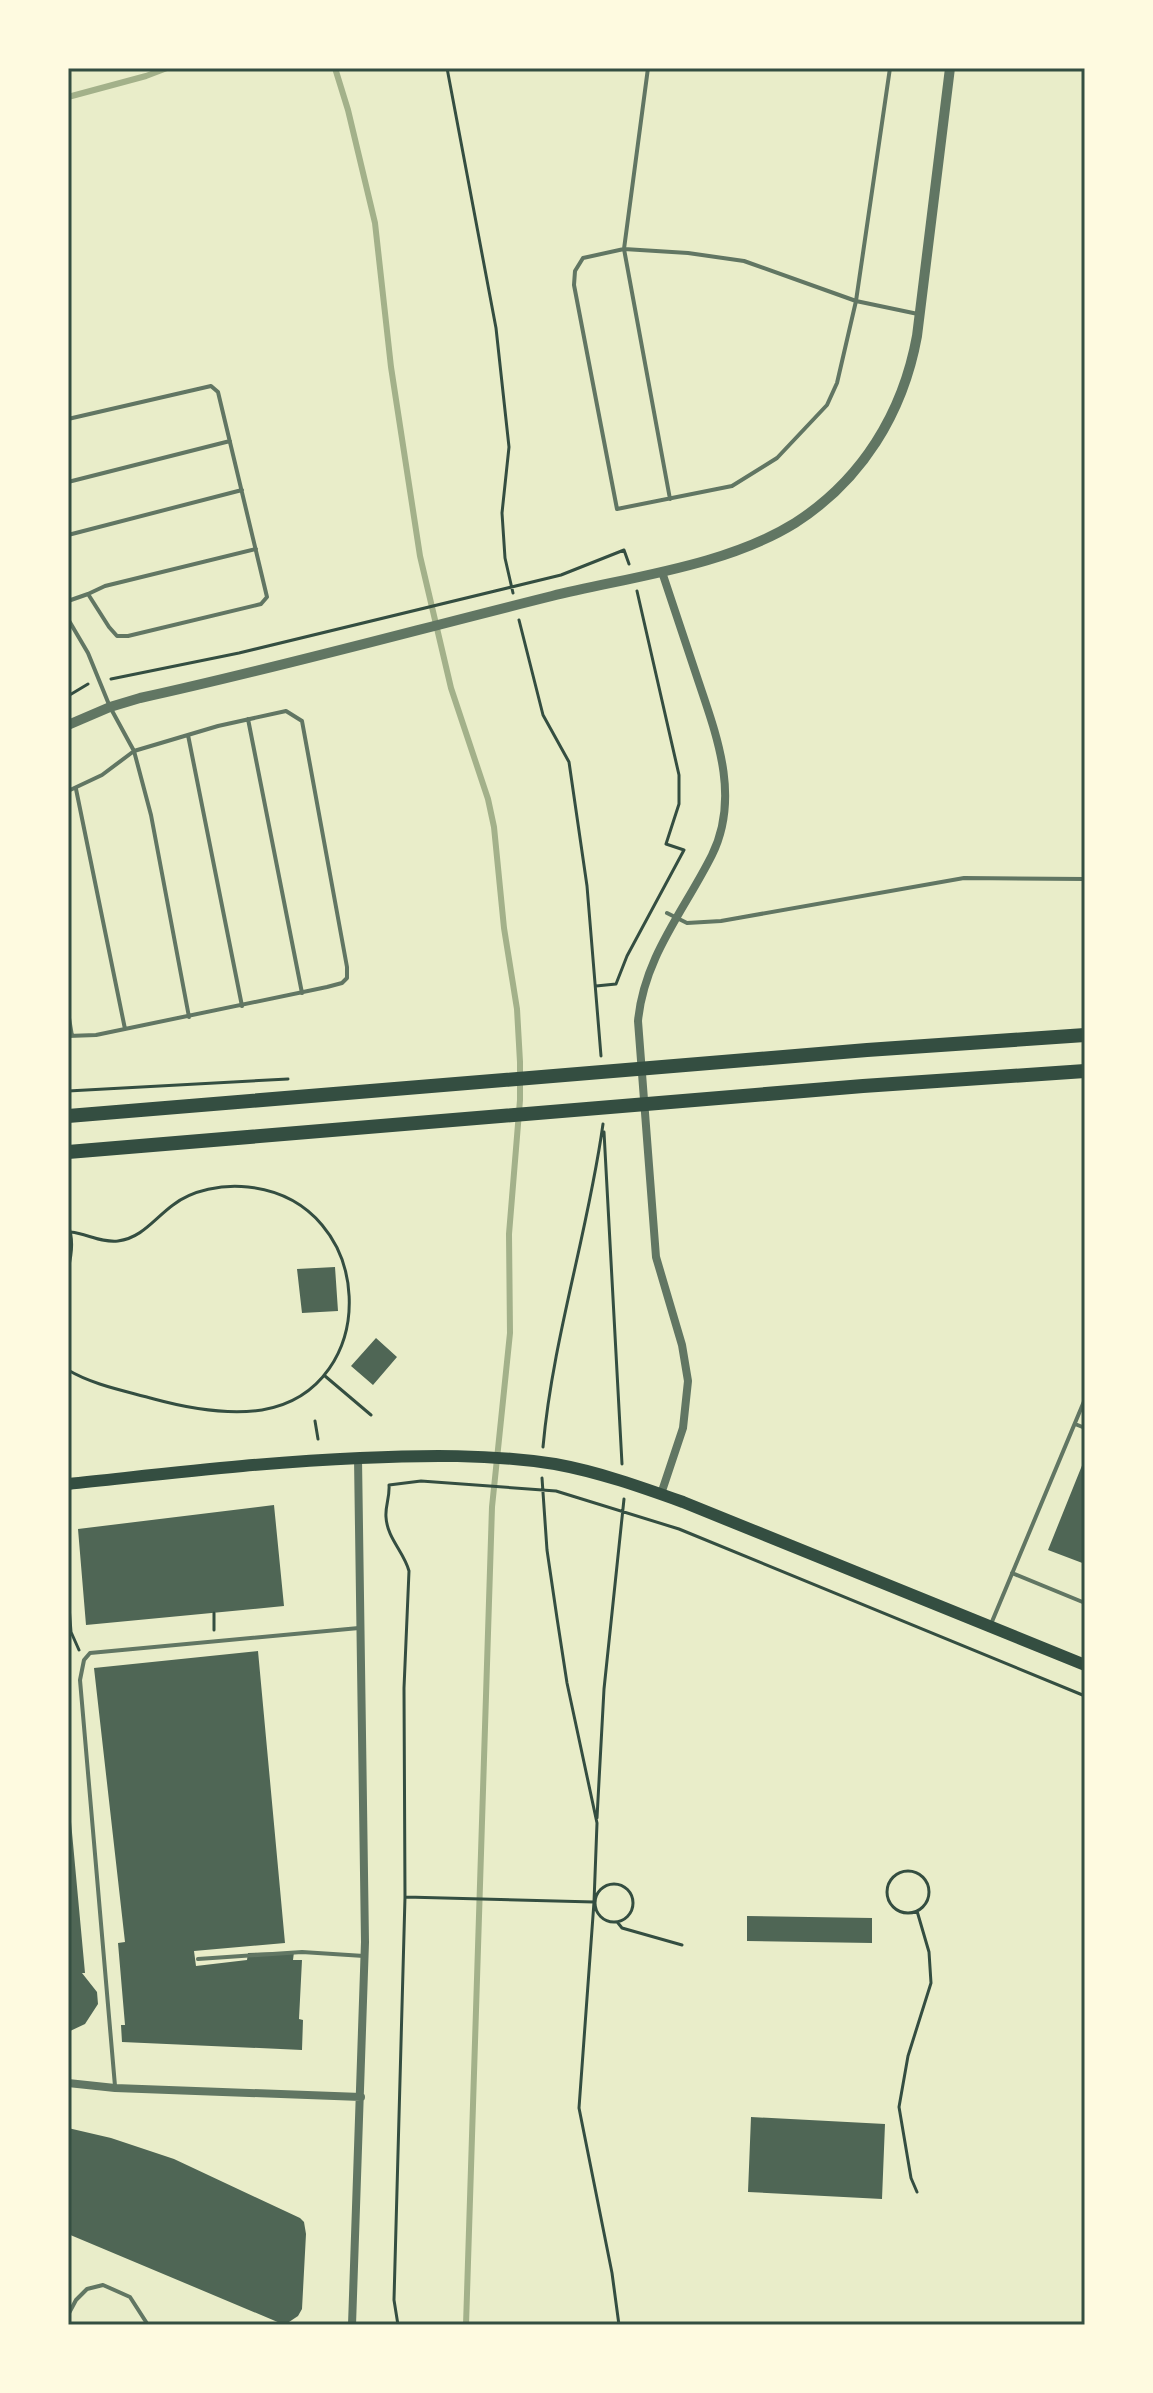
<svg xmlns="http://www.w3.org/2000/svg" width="1153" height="2393" viewBox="0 0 1153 2393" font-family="Barlow,sans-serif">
	<rect width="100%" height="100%" fill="#e9edc9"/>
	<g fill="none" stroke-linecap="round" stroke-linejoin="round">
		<path stroke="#a3b18a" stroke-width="6" d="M335,68l13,42 27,113 16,144 29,189 31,132 37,111 6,28 10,101 13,81 3,53v38l-11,134 1,99 -18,174 -26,818
			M68,97l78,-21 21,-8"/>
	</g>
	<path fill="#4f6655" d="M335,1267l3,44 -36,2 -5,-44z
		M376,1338l21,19 -24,28 -22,-19z
		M1085,1458v106l-37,-14z
		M274,1505l10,101 -198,19 -8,-96z
		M258,1651l27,292 -91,8 2,15 51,-6 1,-7 46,-1 -1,8h9l-3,59 4,1 -1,30 -180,-8 -1,-17h4l-7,-82 7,-1 -31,-274z
		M68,1811h2l15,162h-3l15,19 1,12 -13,20 -17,8z
		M747,1916l125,2v25l-125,-2z
		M751,2117l134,7 -3,75 -134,-7z
		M68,2128l43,10 63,21 126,59 4,4 2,12 -4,75 -4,7 -12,8 -6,-1 -212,-89z"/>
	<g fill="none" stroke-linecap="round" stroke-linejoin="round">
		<path stroke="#344e41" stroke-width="3" d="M447,68l49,260 13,119 -7,66 3,45 8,35
			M519,620l24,95 26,47 18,124 14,170
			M111,679l128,-26 322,-78 63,-25 5,14
			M68,696l20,-12
			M596,986l20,-2 11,-28 57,-106 -18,-6 13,-40v-29l-42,-184
			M68,1091l220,-12
			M604,1132l18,332
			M68,1225c6,14 4,29 0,44
			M68,1370c25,15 58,21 86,29 33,9 73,16 108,11 121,-20 116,-209 -14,-223 -25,-3 -56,3 -75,18 -18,13 -31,33 -55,36 -16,2 -31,-7 -47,-9
			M325,1376l46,39
			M315,1421l3,18
			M543,1447c10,-110 45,-214 60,-323
			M542,1478l5,72 10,68 10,65 30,140 -3,79 -15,206 33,165 7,52
			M68,1593l3,39 8,18
			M214,1613v17
			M597,1818l7,-129 20,-190
			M887 1892a21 21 0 1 1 42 0a21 21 0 1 1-42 0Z
			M595 1903a19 19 0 1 1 38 0a19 19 0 1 1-38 0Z
			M406,1897l188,5
			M618,1923l4,5 60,17
			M917,2192l-6,-14 -12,-71 9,-51 23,-73 -2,-31 -12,-41
			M398,2325l-4,-25 11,-403 -1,-209 5,-117c-5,-19 -22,-33 -23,-54 -1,-11 4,-20 3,-32l32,-4 135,10 123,38 406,167"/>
		<path stroke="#617663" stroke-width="4" d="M648,68l-24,181 46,250
			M890,68l-34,233 -19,82 -10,22 -50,53 -45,28 -115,23 -43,-224 1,-14 8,-13 41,-9 64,4 56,8 112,40 62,13
			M68,419l143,-33 7,6 49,205 -6,7 -133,32h-11l-8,-9 -21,-33 -20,7
			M68,482l162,-41
			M68,535l174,-45
			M88,594l17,-8 151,-37
			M68,619l20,34 22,54 24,44 17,64 38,202
			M248,719l54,274
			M188,735l54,271
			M76,789l49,240
			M68,791l34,-16 32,-24 84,-25 68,-15 16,10 45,246v11l-5,5 -15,4 -231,48 -28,1
			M667,913l20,10 34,-2 243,-43 121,1
			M68,1012l4,24
			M1075,1424l10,4
			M1012,1573l73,30
			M991,1624l94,-225
			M198,1959l104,-7 62,4
			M115,2086l-35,-406 4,-20 6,-7 269,-25
			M68,2315l8,-15 11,-11 16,-4 27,12 18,28"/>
		<path stroke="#617663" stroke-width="8" d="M661,1494l22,-66 5,-47 -6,-36 -26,-88 -18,-236c6,-64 46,-110 74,-166 29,-59 4,-121 -15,-178 -12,-35 -23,-70 -35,-105
			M68,2083l47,5 246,9
			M352,2325l13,-383 -7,-484"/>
		<path stroke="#617663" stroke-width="10" d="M68,725l42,-18 30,-9c138,-30 275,-68 412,-102 77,-19 174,-30 243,-73 67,-43 108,-110 122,-187l33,-268"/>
		<path stroke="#344e41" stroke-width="12" d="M68,1484c97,-10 194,-22 292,-26 65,-3 130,-4 195,6 44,8 86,23 128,38l402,163"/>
		<path stroke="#344e41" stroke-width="14" d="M68,1116l799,-66 218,-15
			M68,1152l795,-66 222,-15"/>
	</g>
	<rect width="1153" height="2393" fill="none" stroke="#fefae0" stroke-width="140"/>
	<rect x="70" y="70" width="1013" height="2253" fill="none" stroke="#344e41" stroke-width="3"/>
</svg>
